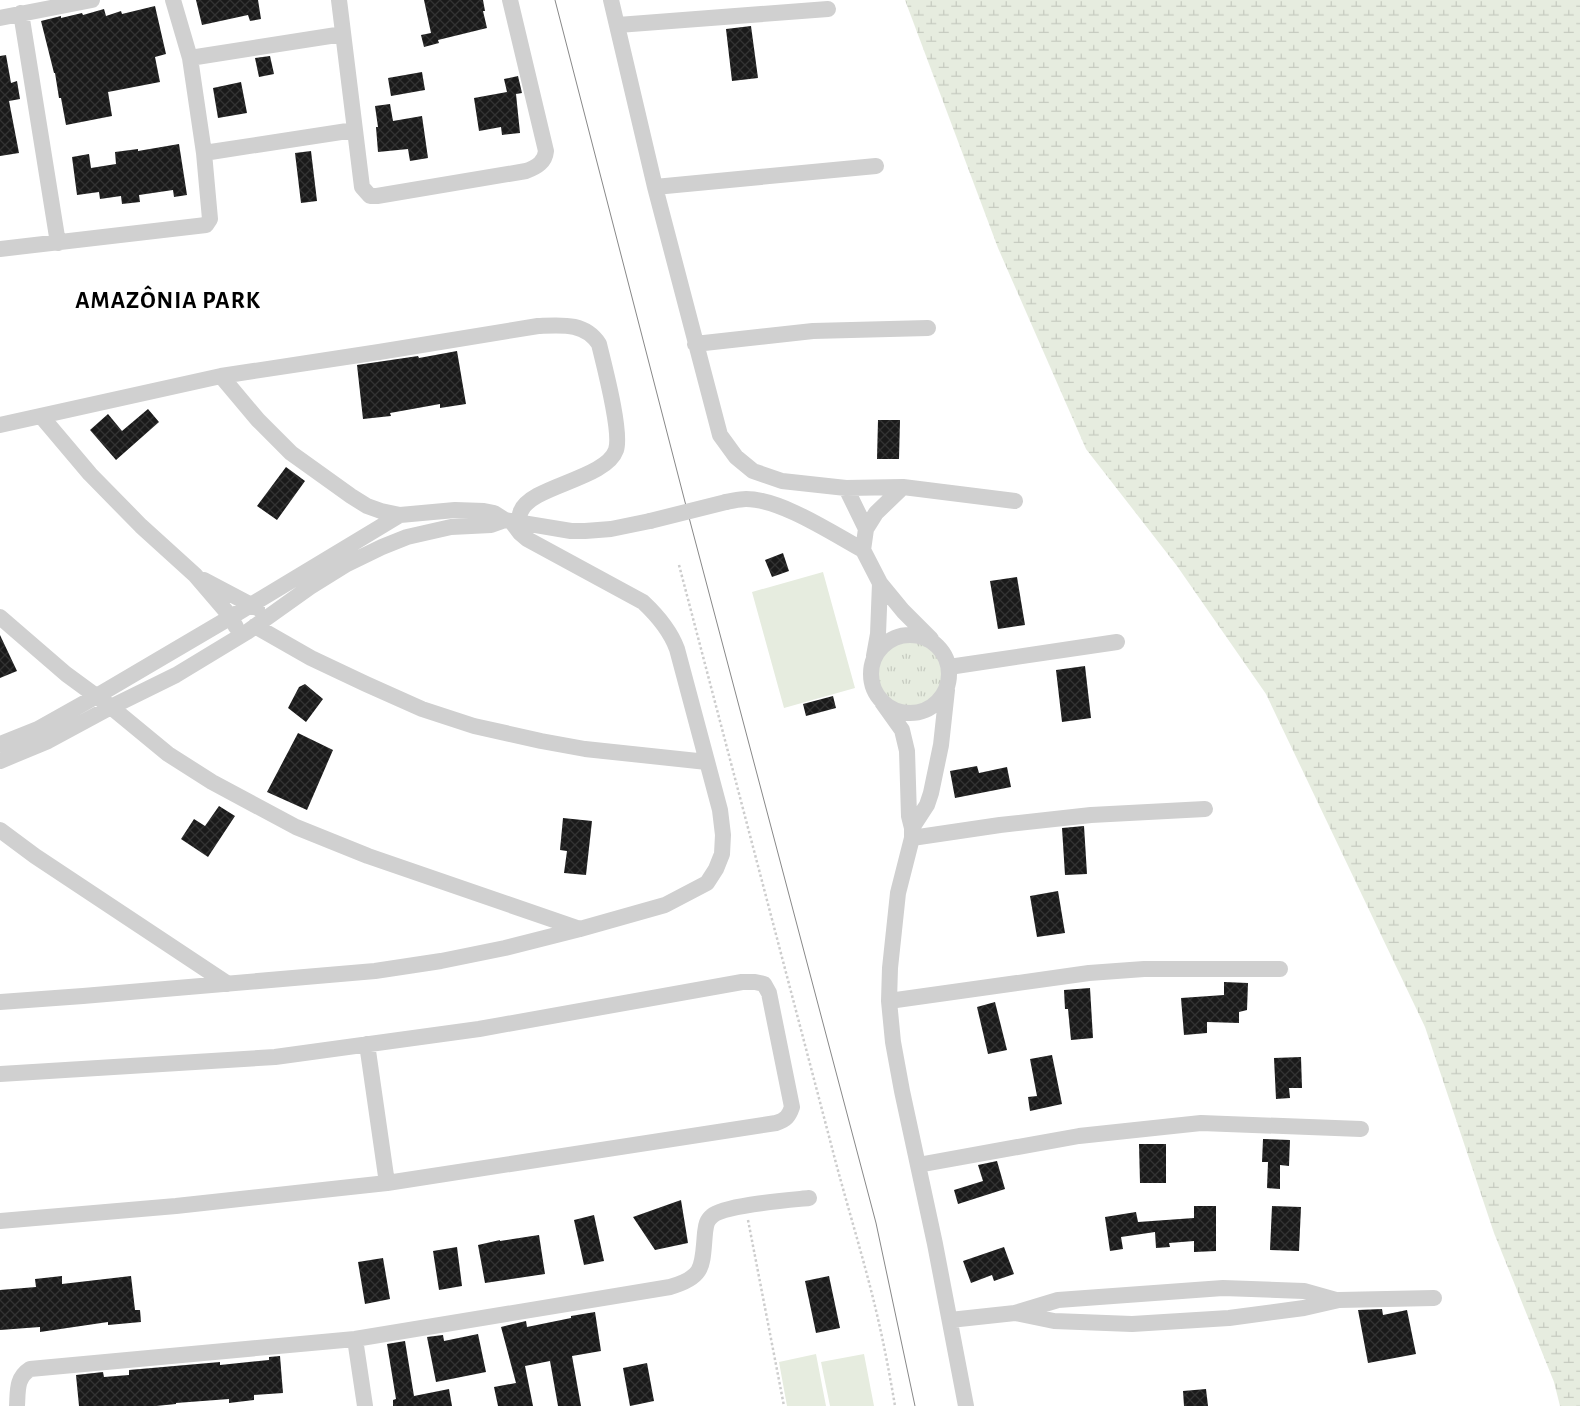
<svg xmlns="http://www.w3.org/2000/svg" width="1580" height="1406" viewBox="0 0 1580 1406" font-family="'Alegreya Sans',sans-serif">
	<defs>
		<pattern id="grass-tufts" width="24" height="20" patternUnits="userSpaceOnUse" patternTransform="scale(1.25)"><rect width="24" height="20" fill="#e6ecdf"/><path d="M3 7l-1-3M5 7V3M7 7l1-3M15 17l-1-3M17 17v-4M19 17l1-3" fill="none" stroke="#c6cbc0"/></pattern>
		<pattern id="wetland-marsh" width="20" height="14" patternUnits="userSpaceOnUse" patternTransform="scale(1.25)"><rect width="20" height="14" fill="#e6ecdf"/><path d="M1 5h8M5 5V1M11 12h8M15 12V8" fill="none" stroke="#c6cbc0"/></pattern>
		<pattern id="building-cross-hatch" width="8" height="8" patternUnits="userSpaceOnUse" patternTransform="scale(1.25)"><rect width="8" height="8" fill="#1a1a1a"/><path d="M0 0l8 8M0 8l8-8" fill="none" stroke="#333"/></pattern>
	</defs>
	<rect width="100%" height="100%" fill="#fff"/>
	<path fill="url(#grass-tufts)" d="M878 674a32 32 0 1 1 64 0a32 32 0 1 1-64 0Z"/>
	<path fill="url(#wetland-marsh)" d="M905,0h675v1406h-20l-6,-24 -60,-149 -69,-206 -159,-333 -89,-128 -91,-117 -88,-201z"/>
	<path fill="#e6ecdf" d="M823,572l32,116 -71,20 -32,-116z
		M816,1354l10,52h-39l-8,-44z
		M864,1354l10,52h-44l-9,-44z"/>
	<path fill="url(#building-cross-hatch)" d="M196,0h62l3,19 -11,2 -2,-6 -46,10z
		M424,0h59l2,11h-2l4,17 -49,12 1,3 -15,4 -3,-12 10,-2z
		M155,6l11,48 -11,3 5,25 -52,10 4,24 -46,9 -5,-27h-2l-4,-25h-1l-13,-52 20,-5v2l21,-5 1,2 21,-6 2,7 15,-5 1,3z
		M751,26l7,52 -26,3 -6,-52z
		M6,55l5,28 6,-2 3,18 -11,2 10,52 -19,3v-100z
		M270,56l4,18 -15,3 -4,-19z
		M422,72l3,18 -34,6 -3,-18z
		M518,76l4,17 -6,1 4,39 -18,2 -1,-8 -22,4 -5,-33 33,-6 -3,-13z
		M241,82l6,31 -29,5 -5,-30z
		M390,104l3,17 29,-5 6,42 -18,3 -2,-12 -30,3 -2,-25h2l-3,-21z
		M179,144l8,51 -13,2 -1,-7 -34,5 1,7 -18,2 -1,-8 -21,3 -1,-7 -22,3 -5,-38 17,-3 2,14 25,-4 -1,-12 23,-3v2z
		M311,151l6,50 -16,2 -6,-50z
		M457,351l9,53 -26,4v-4l-50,9 1,3 -28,3 -6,-54 61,-9 1,2z
		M148,409l11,13 -43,38 -26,-30 18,-16 14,17z
		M878,420h22l-1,39h-22z
		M286,467l19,14 -28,39 -20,-14z
		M783,553l6,18 -17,6 -7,-17z
		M1017,577l8,48 -27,4 -8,-48z
		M0,635l17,36 -17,7z
		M1085,666l6,52 -29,4 -6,-52z
		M305,684l18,15 -17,23 -18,-14 11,-21z
		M833,696l3,12 -30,8 -3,-12z
		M298,733l35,17 -26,60 -40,-18z
		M977,766l2,7 28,-6 4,20 -56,11 -5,-27z
		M219,806l16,10 -27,41 -27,-18 13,-20 11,7z
		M563,818l29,3 -6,54 -22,-2 3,-22 -7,-1z
		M1084,826l3,48 -22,1 -3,-47z
		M1058,891l7,42 -28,4 -7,-41z
		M1224,982l24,1 -1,27 -8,2v11l-32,-1v11l-23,2 -3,-37 43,-3z
		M1090,988l3,50 -22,2 -3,-31h-3l-1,-19z
		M995,1002l12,48 -19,4 -11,-47z
		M1052,1055l10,49 -32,7 -2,-14 9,-1 -7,-37z
		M1301,1057l1,31h-13l1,10 -14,1 -2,-41z
		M1263,1139l27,1 -1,26 -9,-1v24l-13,-1 1,-26h-6z
		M1139,1144h27v39h-26z
		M997,1161l8,28 -47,15 -4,-14 29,-9 -5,-16z
		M681,1200l7,43 -33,7 -22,-33z
		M1194,1206h22v45l-22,1v-11l-25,2 1,4 -14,1 -1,-16 -34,5 2,12 -13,2 -5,-34 31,-5 2,10 56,-4z
		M1272,1206l29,1 -2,44 -29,-1z
		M594,1215l10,46 -20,4 -10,-45z
		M539,1235l6,39 -60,9 -7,-38 22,-5v1z
		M457,1247l5,39 -23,4 -6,-39z
		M1004,1247l10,27 -20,7 -2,-6 -21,8 -8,-22z
		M383,1258l7,41 -25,5 -7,-42z
		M62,1276v8l69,-8 4,34h5l1,12 -33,3v-3l-68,10v-5l-40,3v-40l36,-3 -1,-8z
		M829,1276l11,52 -24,5 -11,-52z
		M1382,1309l1,6 24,-5 9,44 -48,9 -10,-53z
		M595,1312l6,39 -29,5 9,50h-23l-8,-45 -25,5 8,40h-35l-4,-19 22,-4 -15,-56 25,-6 1,6 44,-9v-2z
		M478,1334l8,38 -50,10 -9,-45 16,-2 1,6z
		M405,1341l9,55 35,-7 3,17h-59v-6l3,-1 -9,-55z
		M280,1356l3,37 -29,2v5l-25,3v-4l-53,4v1l-20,2h-77l-3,-31 27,-3 1,5 25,-2v-5l91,-8v3l49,-5v-3z
		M647,1363l7,38 -24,5 -7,-38z
		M1206,1389l2,17h-24l-1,-15z"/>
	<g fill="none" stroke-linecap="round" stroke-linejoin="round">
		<path stroke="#cdcdcd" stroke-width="2.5" stroke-dasharray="2.5 2.5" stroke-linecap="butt" d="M679,565l152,579c13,51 29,102 42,154 9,36 16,72 22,108
			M748,1220l36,186"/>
		<path stroke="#d0d0d0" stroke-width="16" d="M173,0l17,58 14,95 150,-23
			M339,0l23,187 8,9h7l149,-25c11,-4 19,-9 20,-20l-36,-151
			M611,0l44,187 65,248 16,22 17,14 29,10 64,7 57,-1 112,14
			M21,13l37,230
			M0,18l92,-18
			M618,25l210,-16
			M190,58l153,-24
			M655,187l221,-21
			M0,249l206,-24 4,-6 -6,-66
			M695,344l118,-13 115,-3
			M221,376l37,44 33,33 60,43 16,10 14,5 19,4 55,-5 29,1 10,2 11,7 66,11h14l26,-2 39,-8
			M41,416l49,58 51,52 54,49 36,42 5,10
			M0,425l221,-49 158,-24 159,-26c23,-1 47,-4 61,18 5,21 23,88 17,106 -10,29 -85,36 -95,61 -2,3 -1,8 -2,11
			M903,487l-27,26 -10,16 -3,21 17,33 23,28 28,28
			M846,488l20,41
			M726,502c7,-1 13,-3 20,-3 35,0 86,34 117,51
			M204,580l53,28
			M0,617l66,57 45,33 57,47 44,28 84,45 72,29 212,73
			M255,626l56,32 55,26 56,25 52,17 67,15 44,8 122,13
			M871 674a39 39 0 1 1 78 0a39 39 0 1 1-78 0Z
			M874,656l4,-22 2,-51
			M949,667l168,-25
			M882,702l20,28 5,21 2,65 3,12v10l-14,55 -8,75 -1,33 4,41 9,49 33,153 31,162
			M0,744l38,-15 57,-32 136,-80 169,-102
			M0,761l48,-20 63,-34 65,-32 71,-43 63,-45 37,-23 35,-17 25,-10 44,-10 40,-2 14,-5
			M912,828l15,-23 4,-12 10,-48 6,-55
			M0,830l35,26 193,128
			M912,838l88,-13 91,-10 114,-6
			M889,1001l200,-28 55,-4h136
			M0,1002l83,-6 292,-25 66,-10 64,-13 75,-19 85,-24 42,-22 9,-14 6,-15 1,-19 -3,-25 -43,-161c-7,-19 -19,-33 -34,-47l-116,-63 -7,-6 -9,-12
			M367,1044l20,139
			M0,1074l275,-17 204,-28 263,-47h13l9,2 5,9 23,114c-3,9 -6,13 -16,16l-389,60 -211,23 -176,15
			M918,1165l161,-29 122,-13 160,6
			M1015,1313l39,8 78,3 97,-6 75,-10 35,-8 95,-2
			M950,1320l65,-7 43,-13 165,-12 81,3 32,9
			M355,1339l10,67
			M17,1406c1,-15 -1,-28 13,-37l325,-30 315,-52c35,-10 32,-21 35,-54 1,-7 1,-12 7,-17 12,-11 78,-16 97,-18"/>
		<path stroke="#888" stroke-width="1" d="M555,0l136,525 185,698 39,183"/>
		<path stroke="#d0d0d0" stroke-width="16" d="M650,521l76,-19"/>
	</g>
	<g text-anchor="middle" stroke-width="5" stroke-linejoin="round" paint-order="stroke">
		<g font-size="24" font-weight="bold" letter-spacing="1" fill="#000" stroke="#fff">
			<text x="168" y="308">AMAZÔNIA PARK</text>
		</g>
	</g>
</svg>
